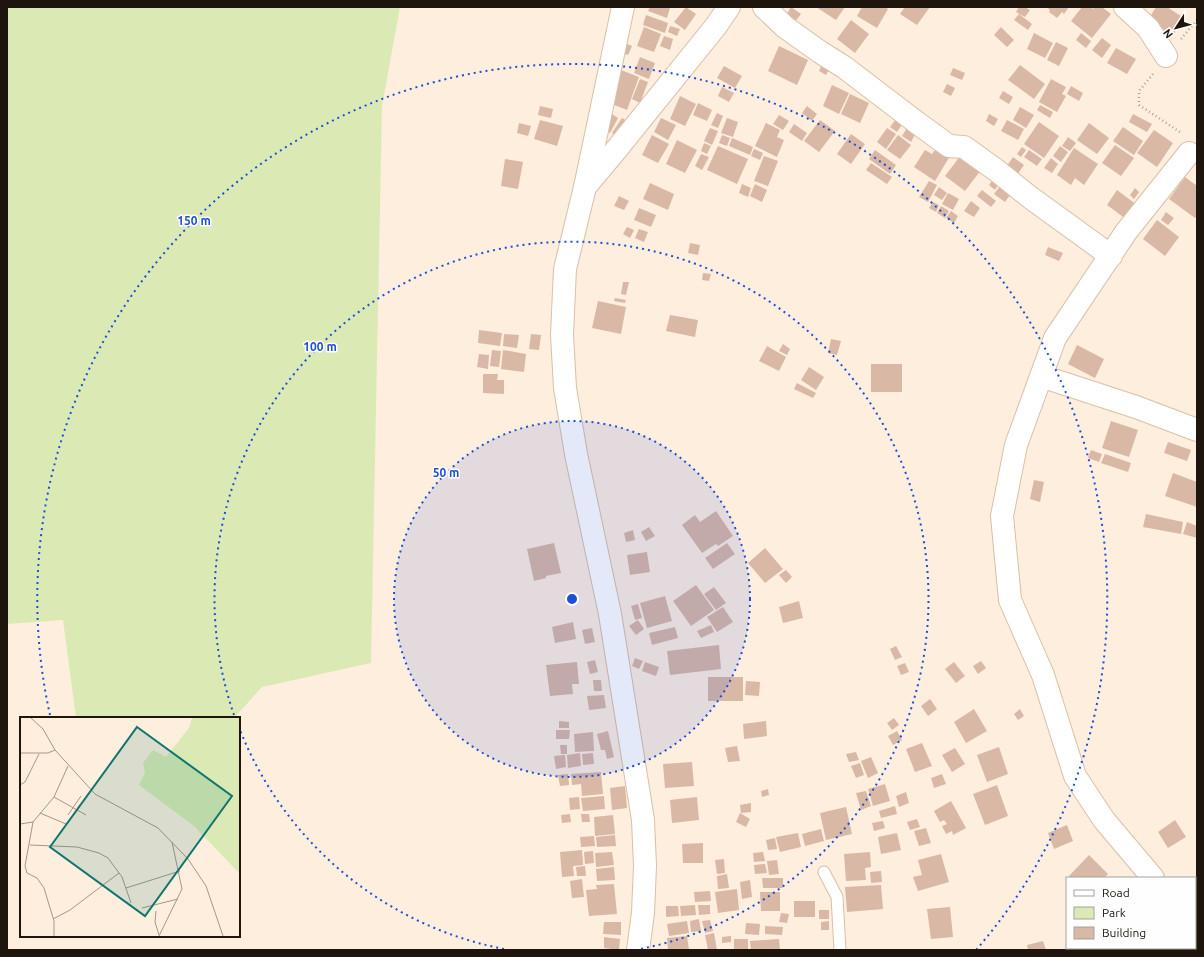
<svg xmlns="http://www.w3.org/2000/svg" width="1204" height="957" viewBox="0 0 1204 957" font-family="Ubuntu,sans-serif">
	<rect width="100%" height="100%" fill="#feeede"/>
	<path fill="#dbeab5" d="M7,7h393l-18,99 -11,557 -109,24 -28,31h-158l-13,-98 -56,4z"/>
	<path fill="#d9b8a6" d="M650,7h17l3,1 -3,10 -19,-7z
		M686,7l10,7 -11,16 -11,-8z
		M791,7l10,7 -7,9 -9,-6z
		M816,7h29l-9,13z
		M862,7h23l3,2 -11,19 -20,-12z
		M905,7h25l-13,18 -17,-11z
		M1019,7h6l5,3 -5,7 -9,-5z
		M1047,7h22l-5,7 -2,-2 -5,6 -8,-6 1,-2z
		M1082,7h9l2,2 2,-2h7l9,7 -19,24 -21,-17z
		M1156,7h11l17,11 -11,17 -25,-15z
		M1019,14l13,10 -4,6 -14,-10z
		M646,15l22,8 -3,10 -22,-8z
		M851,20l18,14 -14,19 -18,-14z
		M670,26l10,3 -3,7 -9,-4z
		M644,27l17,7 -7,18 -17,-6z
		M1001,27l13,13 -7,7 -13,-12z
		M1034,33l19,10 -8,15 -18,-9z
		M1081,33l10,8 -5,7 -10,-8z
		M664,36l9,3 -3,11 -10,-4z
		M1102,38l9,7 -9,13 -10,-8z
		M1056,42l12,6 -9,18 -12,-6z
		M625,43l7,3 -4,9 -6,-2z
		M779,46l29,14 -11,25 -29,-14z
		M1116,48l20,11 -9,15 -20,-11z
		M640,57l15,6 -6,16 -15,-6z
		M823,62l8,4 -5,9 -7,-4z
		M1020,65l25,19 -11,15 -26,-19z
		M724,66l18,10 -7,12 -18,-10z
		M616,68l23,9 -12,33 -23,-9z
		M953,68l12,5 -3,7 -12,-5z
		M640,79l8,3 -8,21 -8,-4z
		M1051,79l15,8 -4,7 4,2 -9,16 -18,-10z
		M947,84l8,4 -4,8 -8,-4z
		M832,85l17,8 -10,21 -16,-8z
		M1071,86l12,7 -4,8 -12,-7z
		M722,87l12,6 -5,9 -11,-6z
		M1003,91l10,6 -4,7 -10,-6z
		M850,94l19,9 -9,20 -19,-9z
		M680,96l16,8 -11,22 -15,-7z
		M698,103l14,7 -5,11 -14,-6z
		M1040,105l13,7 -3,6 -13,-8z
		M540,106l13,3 -2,9 -13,-3z
		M807,106l10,8 -5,7 -10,-8z
		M1020,107l14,8 -8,13 -13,-8z
		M609,112l9,6 -8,15 -9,-5z
		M717,113l6,3 -5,12 -7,-3z
		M989,114l9,5 -4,7 -8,-5z
		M1133,114l19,10 -5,8 -18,-10z
		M779,115l10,6 -6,9 -10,-6z
		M622,118l7,4 -10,16 -7,-5z
		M661,118l15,7 -8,15 -14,-8z
		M727,118l11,4 -5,15 -12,-4z
		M897,118l6,5 -6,9 -7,-5z
		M540,120l23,6 -6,20 -23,-7z
		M820,120l15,11 -16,21 -15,-11z
		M1007,120l17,9 -6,11 -17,-9z
		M1039,122l20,14 -15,22 -20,-14z
		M519,123l12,3 -3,10 -11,-3z
		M766,123l14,7 -3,7 7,3 -7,17 -22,-11z
		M1089,123l20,15 -12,16 -20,-14z
		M794,124l13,9 -5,8 -13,-9z
		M1123,127l20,14 -9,14 -21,-14z
		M710,128l8,3 -6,14 -8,-4z
		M887,128l9,6 -10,15 -9,-7z
		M907,128l9,5 -5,9 -9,-6z
		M1154,130l19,13 -16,24 -20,-14z
		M851,134l14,10 -14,20 -14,-10z
		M652,135l17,9 -11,19 -16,-8z
		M722,135l8,3 -3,8 -8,-3z
		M898,135l13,10 -11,14 -13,-9z
		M1068,137l8,6 -6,8 -8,-5z
		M732,138l21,9 -3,8 -21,-9z
		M677,140l20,10 -12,23 -19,-9z
		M704,143l7,3 -4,8 -6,-3z
		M1115,145l19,13 -13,18 -19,-13z
		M718,146l30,13 -11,25 -30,-14z
		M1060,146l8,6 -7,10 -8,-6z
		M937,147l13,9 -15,25 -21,-14 11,-17 7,4z
		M1022,147l4,3 -5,7 -4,-3z
		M1074,148l24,16 -14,21 -9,-7 -4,7 -14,-10z
		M754,149l9,4 -3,7 -9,-4z
		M875,150l21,15 -6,9 -21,-15z
		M1029,150l13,9 -5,7 -13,-9z
		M701,154l8,3 -7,13 -7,-4z
		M961,155l20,15 -16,21 -20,-15z
		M764,156l14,5 -10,25 -14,-5z
		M1013,157l11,8 -10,14 -11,-7z
		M1051,158l7,6 -6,9 -8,-5z
		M505,159l18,3 -5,27 -17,-3z
		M871,163l21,14 -5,7 -21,-14z
		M1185,177l12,9v30l-2,2 -26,-19z
		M993,179l6,4 -4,7 -6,-5z
		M929,181l8,4 -9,17 -9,-5z
		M650,183l24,11 -6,16 -25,-11z
		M742,184l9,4 -3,9 -9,-4z
		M755,184l12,6 -5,12 -12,-6z
		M1001,185l11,7 -7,10 -11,-8z
		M939,187l8,6 -5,7 -8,-5z
		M1135,188l4,4 -5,7 -4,-4z
		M982,190l14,11 -5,6 -14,-11z
		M1117,190l20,15 -11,14 -19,-14z
		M948,193l11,6 -6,11 -11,-6z
		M619,196l10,5 -5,9 -10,-4z
		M971,201l9,7 -6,9 -10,-6z
		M933,202l6,3 -3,7 -7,-4z
		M941,206l8,5 -4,7 -8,-5z
		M639,208l17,7 -5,12 -17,-7z
		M951,211l7,5 -4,7 -8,-5z
		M1166,212l8,6 -6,7 -7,-5z
		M1157,220l22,17 -14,19 -22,-17z
		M627,227l7,3 -4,8 -7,-4z
		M639,229l9,3 -4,10 -9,-4z
		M690,243l10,2 -2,10 -10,-2z
		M1048,247l15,6 -4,8 -14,-6z
		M703,273l8,1 -2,7 -7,-1z
		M623,282h6l-3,13 -5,-1z
		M615,298l11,2 -1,3 -11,-2z
		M598,301l28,6 -5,27 -29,-6z
		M670,315l28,5 -3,17 -29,-6z
		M479,330l23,3 -2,13 -22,-3z
		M504,334l15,1 -2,13 -14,-2z
		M531,334l10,1 -2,15 -10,-1z
		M831,339l10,2 -4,14 -9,-2z
		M783,344l7,5 -3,6 -8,-4z
		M1077,345l27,14 -9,19 -27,-14z
		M767,346l19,11 -7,14 -20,-10z
		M492,350l9,1 -2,16 -9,-1z
		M503,350l23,4 -2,18 -23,-3z
		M479,354l10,1 -1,14 -11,-2z
		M871,364h31v28h-31z
		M809,367l15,10 -8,13 -15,-10z
		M483,374h15l-1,6h7v14l-21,-1z
		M797,383l19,10 -3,5 -19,-9z
		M1111,421l27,9 -9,27 -27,-9z
		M1168,442l23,8 -4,11 -23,-8z
		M1091,450l11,4 -3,8 -11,-4z
		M1105,454l26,9 -3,9 -27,-9z
		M1173,473l24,9v25l-32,-11z
		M1034,480l10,2 -4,20 -10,-3z
		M716,511l17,25 -15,10 -2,-2 -14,9 -20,-28 13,-10 5,7z
		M1146,514l37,8 -2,12 -38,-7z
		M1187,522l10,4v12l-14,-4z
		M649,527l6,9 -9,5 -5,-9z
		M633,530l2,10 -9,2 -2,-9z
		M554,543l7,30 -15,3v2l-12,3 -7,-32z
		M727,543l8,11 -22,15 -8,-11z
		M765,548l18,21 -18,14 -17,-20z
		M647,552l3,20 -20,3 -3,-20z
		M786,570l6,7 -6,6 -7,-8z
		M696,585l18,25 -23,16 -18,-25z
		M714,587l12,16 -10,7 -12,-16z
		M665,596l7,25 -25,7 -7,-25z
		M799,601l4,17 -20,5 -4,-16z
		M638,604l4,14 -7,2 -4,-14z
		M723,607l10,15 -16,10 -10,-15z
		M638,620l6,9 -8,6 -7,-9z
		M573,622l3,17 -21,4 -3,-16z
		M711,625l3,7 -13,6 -4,-7z
		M675,627l3,11 -26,7 -3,-12z
		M592,628l3,14 -10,2 -3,-14z
		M719,645l2,24 -51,6 -3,-24z
		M896,646l6,11 -7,3 -5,-11z
		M635,658l8,3 -4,8 -7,-3z
		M595,660l3,12 -8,2 -3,-12z
		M981,661l5,7 -8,6 -5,-8z
		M577,662l2,22h-7l1,10 -23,2 -4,-31z
		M645,662l14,5 -3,9 -14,-5z
		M954,662l11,14 -9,7 -11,-14z
		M905,663l4,9 -8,3 -4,-9z
		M708,677h35v24h-35z
		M593,680h8l1,11h-8z
		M746,681l14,1 -1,14 -14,-1z
		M604,695l2,13 -17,2 -2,-14z
		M930,699l7,10 -9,7 -7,-10z
		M974,709l13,22 -21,12 -12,-21z
		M1020,709l4,7 -6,4 -4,-6z
		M894,718l5,7 -7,5 -5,-7z
		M559,721l10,1v6h-10z
		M766,721l1,15 -23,3 -1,-15z
		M556,730h14l-1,9h-13z
		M608,731l6,26 -7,2 -2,-9h-4l-4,-16z
		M897,731l5,9 -9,5 -5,-9z
		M593,732l1,19 -19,1 -1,-18z
		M922,743l10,23 -17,6 -9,-23z
		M560,745h7v9h-6z
		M737,746l3,15 -12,1 -3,-14z
		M999,747l9,27 -21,8 -10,-27z
		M955,748l10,16 -13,8 -10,-17z
		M856,752l3,8 -10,2 -3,-8z
		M580,753l1,13 -13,2 -1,-13z
		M593,753l1,11 -11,1 -1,-11z
		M565,755l1,12 -10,2 -2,-13z
		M871,757l7,16 -10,5 -7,-17z
		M692,762l2,24 -29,2 -2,-24z
		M860,763l4,12 -8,3 -5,-12z
		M601,772l2,22 -21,2 -1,-12 -9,1 -1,-11z
		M568,774l1,11 -9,1 -2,-11z
		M942,774l4,10 -12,4 -3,-10z
		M885,784l5,17 -17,5 -5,-17z
		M997,785l11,31 -23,9 -12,-31z
		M625,786l2,22 -15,2 -2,-22z
		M768,789l1,6 -7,2 -1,-6z
		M866,791l5,15 -10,4 -5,-17z
		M906,792l3,11 -10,4 -3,-11z
		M604,796l1,13 -22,2 -2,-13z
		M579,797l1,12 -10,1 -1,-12z
		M697,797l2,23 -27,3 -2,-23z
		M951,801l15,27 -13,7 -1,-4 -6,3 -4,-8 5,-2 -3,-4 -4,2 -6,-11z
		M751,803v9l-10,1 -1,-8z
		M895,806l2,8 -16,4 -2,-7z
		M846,807l6,27 -26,6 -6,-27z
		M740,813l10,6 -4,8 -10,-5z
		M570,814l1,8 -9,1 -1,-8z
		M581,814h8l1,8h-8z
		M613,815l2,19 -20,2 -1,-19z
		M917,819l3,8 -10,3 -3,-8z
		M1175,820l11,17 -18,11 -10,-16z
		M883,821l2,7 -11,3 -2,-8z
		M1067,825l6,16 -19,8 -6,-16z
		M926,828l5,15 -12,3 -5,-15z
		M821,829l3,12 -19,5 -3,-12z
		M798,833l3,14 -21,5 -4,-15z
		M897,833l4,17 -20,4 -3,-17z
		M615,835l1,11 -19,1 -1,-10z
		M594,836l1,10 -14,1 -1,-10z
		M775,838l2,11 -9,1 -2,-10z
		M703,843v20h-20l-1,-19z
		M582,850l1,15 -10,1 1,10 -12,1 -2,-25z
		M593,851l1,12 -9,1 -1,-12z
		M612,852l2,13 -18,2 -1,-14z
		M763,852l2,9 -11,1 -1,-9z
		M870,852l1,15 -6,1 1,12 -20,1 -2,-27z
		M941,854l8,28 -31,9 -5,-14 9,-2 -4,-15z
		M1089,855l19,19 -4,4h-33l-2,-2z
		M724,859l1,14 -8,1 -2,-14z
		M777,860l2,14 -10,1 -2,-14z
		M765,864l2,9 -12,1 -1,-9z
		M585,866l1,10h-9l-1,-9z
		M614,867l1,13 -18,1 -1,-12z
		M881,871l1,11 -11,1 -1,-11z
		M727,874l2,14 -11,1 -1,-13z
		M762,878h21v10h-20z
		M582,879l2,18 -12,1 -2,-17z
		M750,880l2,17 -10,2 -2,-17z
		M614,884l3,30 -28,2 -3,-26 11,-1 -1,-4z
		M881,885l2,24 -36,3 -2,-25z
		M737,889l2,21 -21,3 -3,-21z
		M710,891l1,10 -16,1 -1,-10z
		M760,892h20v19h-19z
		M794,901h21v16h-21z
		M695,905l1,10 -15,1 -1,-10z
		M698,905h12v9l-11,1z
		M666,906h12l1,10 -13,1z
		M950,907l3,30 -22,2 -4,-30z
		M819,910h10v9h-10z
		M781,913l8,1 -2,9 -8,-1z
		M699,919l2,12 -10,1 -1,-11z
		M710,920l3,11 -8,2 -3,-12z
		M687,921l2,12 -20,3 -2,-12z
		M829,921v9h-8v-8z
		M604,922h17v13l-18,-1z
		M746,923l14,1 -1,11 -14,-1z
		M765,926l18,1 -1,8 -17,-1z
		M714,933l3,17h-9l-3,-15z
		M687,936l2,14h-21l-1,-12z
		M731,936v6l-9,1v-6z
		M604,937l16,2 -1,11 -15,-2z
		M734,939h14v11h-14z
		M779,939l1,11h-29l-1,-9z
		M1043,941l3,9h-18l-1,-5z"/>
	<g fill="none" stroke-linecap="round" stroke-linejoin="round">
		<defs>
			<path id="service" d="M824,872l13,25 3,53"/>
			<path id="minor" d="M764,7l21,20 35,25 24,15 72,55 33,24 15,1 32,23 35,28 80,58
				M1125,7l23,21 18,28
				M585,187l31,-37 100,-124 13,-19
				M1041,376l95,31 61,23
				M1153,878l-49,-58 -29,-44 -32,-101 -33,-75 -8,-84 14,-71 39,-107 71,-106 63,-79
				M1193,948l1,2"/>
			<path id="secondary" d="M623,7l-38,180 -20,82 -3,66 3,53 11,66 34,160 33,206 2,46 -2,47 -5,37"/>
		</defs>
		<use href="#service" stroke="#d9c0a6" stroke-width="13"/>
		<use href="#minor" stroke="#d9c0a6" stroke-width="24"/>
		<use href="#secondary" stroke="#d9c0a6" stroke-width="24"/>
		<path stroke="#b0a295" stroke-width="2.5" stroke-dasharray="1 3" stroke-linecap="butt" d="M1181,39l16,-19
			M1153,74l-14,17v14l41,27"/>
		<use href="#service" stroke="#fff" stroke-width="11"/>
		<use href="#minor" stroke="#fff" stroke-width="22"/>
		<use href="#secondary" stroke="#fff" stroke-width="22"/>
	</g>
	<circle cx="572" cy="599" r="178" fill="#1d4ed8" fill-opacity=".12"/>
	<g fill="none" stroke="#1d4ed8" stroke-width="2" stroke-dasharray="2 4">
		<circle cx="572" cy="599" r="178"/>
		<path d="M504 949A357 357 0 0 1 240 730M234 715A357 357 0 1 1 640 949"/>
		<path d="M50 715A535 535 0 1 1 976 950"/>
	</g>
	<g transform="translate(20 717)">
		<rect width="220" height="220" fill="#feeede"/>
		<path d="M172,1h48v156l-46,-48 -55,-41 6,-13 -2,-9 10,-13 13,7 23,-29z" fill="#dbeab5"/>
		<path fill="none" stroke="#a4978a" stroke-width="1" d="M11,1l12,11 12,21 40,44 63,34 30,31 18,27 17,50M0,36h28l7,-3M0,68l5,-3 14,-28M34,80l32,18M20,96l26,11M48,98l13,-19M0,107l13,-2M10,128l47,2 22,6 9,5 14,19 9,26M106,171l54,-17M122,191l36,-9M136,194l-1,11 4,13M33,202l17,-9 49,-37M34,219v-15l-10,-33 -7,-10 -10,-5 -2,-7 8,-44 21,-25 14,-31M139,219l23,-47 -10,-47"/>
		<path fill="#0f766e" fill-opacity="0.15" stroke="#0f766e" stroke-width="2" d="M117,10l95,69 -87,120 -95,-69z"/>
		<rect width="220" height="220" fill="none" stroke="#1e150c" stroke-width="2"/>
	</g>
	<circle cx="572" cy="599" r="6" fill="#1d4ed8" stroke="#fefefe" stroke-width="2"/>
	<g font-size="12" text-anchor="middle" font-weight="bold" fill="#1d4ed8" stroke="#fefefe" stroke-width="3" stroke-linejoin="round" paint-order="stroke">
		<text x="194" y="225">150 m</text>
		<text x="320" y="351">100 m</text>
		<text x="446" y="477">50 m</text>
	</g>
	<rect width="1204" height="957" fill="none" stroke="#1e150c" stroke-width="16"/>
	<rect x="1066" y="877" width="130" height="72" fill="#fefefe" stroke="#a4a19d"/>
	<rect x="1074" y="890" width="20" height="6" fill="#ffffff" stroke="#a4a19d"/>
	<text x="1102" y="897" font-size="12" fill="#1e150c">Road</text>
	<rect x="1074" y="907" width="20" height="12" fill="#dbeab5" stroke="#a4a19d"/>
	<text x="1102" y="917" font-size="12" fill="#1e150c">Park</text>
	<rect x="1074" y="927" width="20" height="12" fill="#d9b8a6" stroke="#a4a19d"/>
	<text x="1102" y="937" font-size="12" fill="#1e150c">Building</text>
	<g transform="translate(1176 28) rotate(234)" stroke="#fefefe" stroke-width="3" paint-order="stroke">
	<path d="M0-3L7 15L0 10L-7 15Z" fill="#1e150c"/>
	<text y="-6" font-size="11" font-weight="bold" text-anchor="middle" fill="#1e150c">N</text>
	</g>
</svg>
